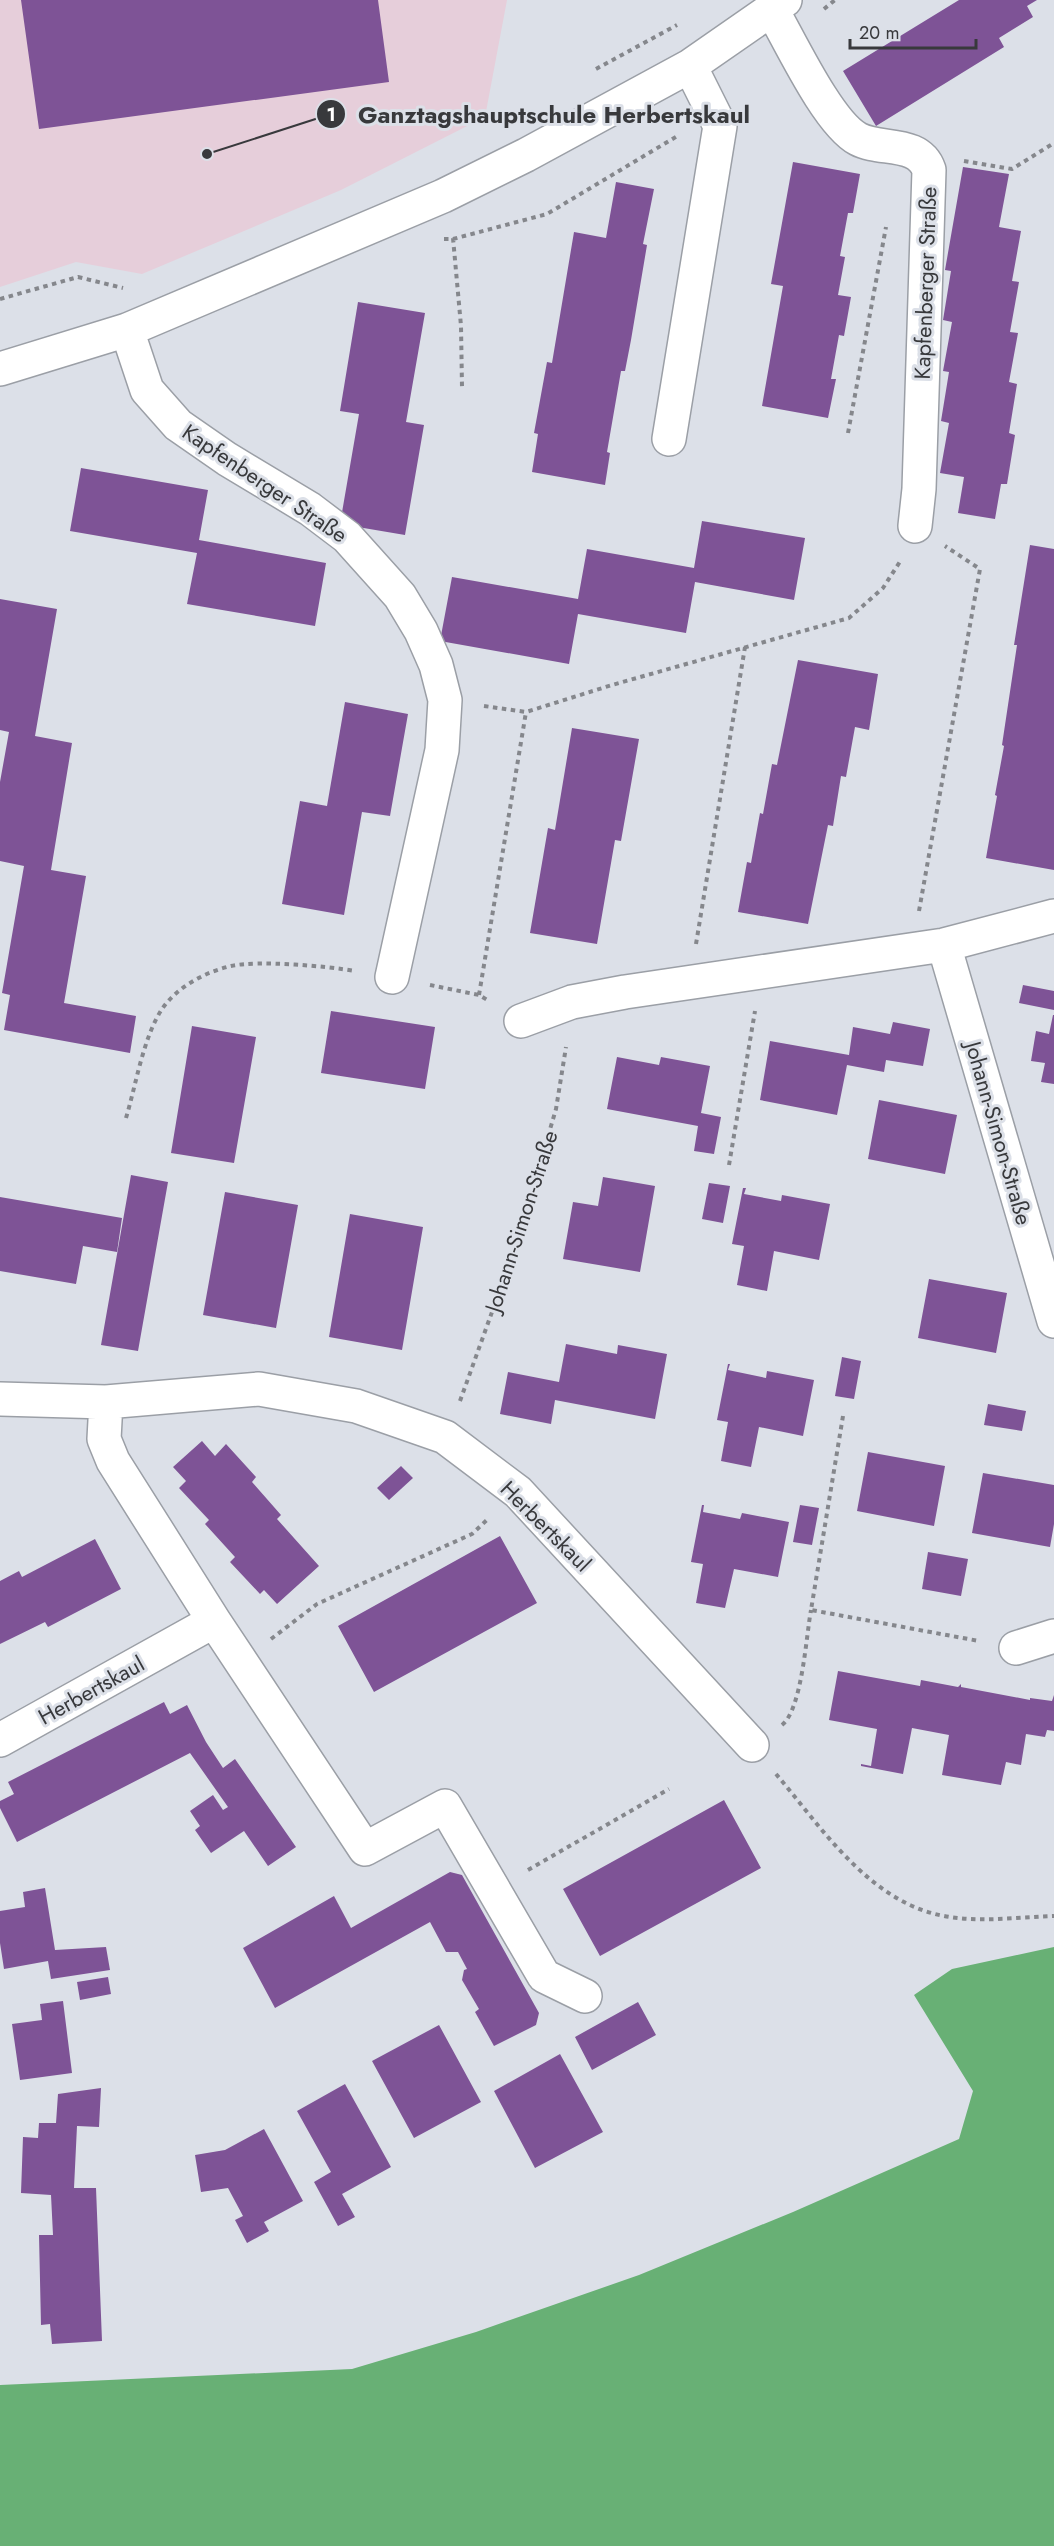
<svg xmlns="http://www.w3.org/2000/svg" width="1054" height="2546" viewBox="0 0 1054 2546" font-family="Jost,sans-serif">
	<rect width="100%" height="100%" fill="#dce0e8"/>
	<path fill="#e6ceda" d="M0,0h507l-22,117 -144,73 -199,84 -66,-12 -76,25z"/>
	<path fill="#68b075" d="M1054,1947v599h-1054v-161l352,-16 124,-37 163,-57 154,-63 166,-73 14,-48 -59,-96 38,-26z"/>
	<path fill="#7e5396" d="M21,0h357l11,82 -350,47z
		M959,0h78l-10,6 6,11 -34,21 5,9 -128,79 -33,-55z
		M793,162l67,12 -7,39h-5l-8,43 5,1 -7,38 13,2 -7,39 -5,-1 -8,44h5l-8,39 -66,-12 21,-120 -12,-2z
		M963,167l46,7 -10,53 22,4 -9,50 7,1 -9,50 8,1 -9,49 8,2 -8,49 6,2 -8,49h-6l-6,35 -37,-6 6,-36 -24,-4 9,-50 -8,-2 8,-49 -6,-1 9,-49 -9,-2 8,-49 -6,-1z
		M616,182l38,7 -11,55 4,1 -16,95 -6,31h-4l-14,81 3,1 -5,32 -73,-13 6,-38 -4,-1 13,-71 5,1 22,-131 32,6z
		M358,302l67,11 -19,109 18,3 -19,110 -65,-11 19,-110 -19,-3z
		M81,468l127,22 -9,50 127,23 -11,63 -128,-22 10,-51 -127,-22z
		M702,521l103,17 -11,62 -99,-18 -9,51 -108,-19 -9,50 -129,-23 12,-64 126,22 9,-50 107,19z
		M1030,545l24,4v321l-68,-12 11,-62 -2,-1 9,-49 -2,-1 15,-100h-3z
		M0,599l57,10 -22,127 37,7 -21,127 35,6 -22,127 72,13 -6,37 -126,-23 6,-35 -8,-2 22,-127 -24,-5v-79l9,-50 -9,-2z
		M798,660l80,14 -9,56 -14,-3 -9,50 -5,-1 -8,50 -5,-1 -20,99 -70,-12 9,-50 4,1 9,-50 3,1 9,-50 5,1z
		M345,702l63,12 -18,102 -28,-4 -18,103 -62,-11 18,-103 27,5z
		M572,728l67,11 -18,102 -6,-1 -18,104 -67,-11 18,-105 7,2z
		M1023,985l31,6v19l-35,-7z
		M331,1011l104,16 -10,62 -104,-16z
		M1053,1015h1v69l-13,-2 4,-19 -14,-2 5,-30 13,3z
		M893,1022l37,7 -7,37 -37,-6 -2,12 -37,-7 -10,50 -77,-15 10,-59 79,14 4,-28 37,7z
		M192,1026l64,11 -22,126 -63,-10z
		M617,1057l42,8 2,-8 49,9 -9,47 20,4 -7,37 -20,-3 4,-25 -91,-17z
		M879,1100l78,15 -12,59 -77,-15z
		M131,1175l37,7 -30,169 -37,-6z
		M603,1177l52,9 -15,86 -77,-13 10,-57 25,4z
		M709,1183l21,3 -7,37 -21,-4z
		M743,1188h3l-2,6 37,7 1,-6 48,9 -11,56 -45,-9 -7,40 -30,-6 7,-39 -12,-2z
		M225,1192l73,13 -22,123 -73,-13z
		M0,1197l122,21 -5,34 -34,-6 -7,38 -76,-13z
		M350,1214l73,13 -21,123 -73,-13z
		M929,1279l78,14 -11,60 -78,-15z
		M566,1344l51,10 1,-9 49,9 -12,65 -100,-19 -4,24 -51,-10 8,-42 51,10z
		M842,1357l19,4 -7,38 -19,-3z
		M728,1364h2l-2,6 38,8 1,-7 47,9 -11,56 -44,-9 -8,40 -30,-6 7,-39 -11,-2z
		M988,1404l38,7 -4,20 -38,-6z
		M202,1441l13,15 11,-12 30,33 -4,5 29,33 -4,4 42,47 -42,38 -13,-14 -4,4 -30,-32 5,-5 -30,-33 4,-4 -30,-32 7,-7 -13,-14z
		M868,1452l77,14 -11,60 -77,-15z
		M401,1466l12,12 -24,22 -12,-12z
		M983,1473l71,12v39l-4,23 -78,-14z
		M702,1505h2l-1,7 37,7 2,-6 47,9 -11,55 -44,-8 -9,39 -29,-5 7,-39 -12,-2z
		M800,1505l19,3 -7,37 -19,-3z
		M500,1536l37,67 -163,89 -36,-66z
		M95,1539l26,50 -73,38 -3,-5 -45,22v-63l19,-10 3,6z
		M928,1552l40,7 -7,37 -39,-7z
		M838,1671l82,15 1,-6 37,7 3,-3v3l69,13v-2l22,3 2,-6v36l-7,-1 -2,7 -19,-3 -5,31 -15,-3 -5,23 -59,-10 7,-40 -37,-7 -9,46 -42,-8v-2l10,2 6,-37 -48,-9z
		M164,1702l6,12 17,-9 19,37 17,26 12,-9 61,88 -28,19 -24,-35 -33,22 -16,-23 5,-4 -10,-15 23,-16 10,15 5,-3 -38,-54 -173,89 -17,-34v-7l14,-7 -6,-12z
		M724,1800l37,68 -161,88 -37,-67z
		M450,1872l12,3 77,138 -3,12 -42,21 -19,-34 4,-3 -17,-29 2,-10 3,-1 -9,-17h-12l-16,-30 -155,86 -32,-60 91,-52 17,32z
		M45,1888l10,62 51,-3 4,23 -59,9 -3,-18 -44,8 -4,-26v-32l25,-4 -2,-15z
		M108,1977l3,17 -31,6 -3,-18z
		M63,2001l9,72 -52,7 -8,-56 30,-4 -2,-16z
		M638,2002l18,33 -64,35 -17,-33z
		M439,2025l42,77 -67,36 -42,-77z
		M560,2054l43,78 -68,36 -41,-77z
		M345,2084l46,83 -49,27 13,23 -17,9 -24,-44 17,-10 -34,-61z
		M101,2088l-2,39 -22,-1 -3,62h22l6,153 -50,3 -2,-20 -9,1 -2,-90h14l-2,-40 -30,-2 2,-56 15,1 1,-15h17l2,-29z
		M264,2129l39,72 -39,21 5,9 -22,12 -12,-23 8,-4 -15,-28 -27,4 -6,-37 30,-5z"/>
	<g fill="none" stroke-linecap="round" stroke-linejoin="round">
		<defs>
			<path id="minor" d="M772,10c18,31 56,113 86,129 22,12 61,1 71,31l-10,319 -4,37
				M127,330l20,60 31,35 49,34 83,50 37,28 53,59 21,35 15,34 9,35 -3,50 -50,227
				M0,369l127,-39 316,-134 83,-41 164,-89 95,-66
				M669,439l51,-313 -30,-60
				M944,945l110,376
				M521,1021l51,-19 53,-10 319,-47 110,-29
				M0,1399l106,3 153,-13 97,17 89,31 73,55 234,253
				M106,1402l-2,37 9,22 101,160 151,228 80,-43 99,170 41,20
				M1016,1648l38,-12
				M0,1740l214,-119"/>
		</defs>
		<use href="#minor" stroke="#9b9fa6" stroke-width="36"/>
		<path stroke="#85878c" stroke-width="4" stroke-dasharray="4.5 4.5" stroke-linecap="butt" d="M824,9l11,-9
			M596,69l81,-44
			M964,161l48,8 42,-26
			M453,238l8,88 1,61
			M444,239h9l94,-25 132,-79
			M0,299l78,-22 45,11
			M848,433l38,-206
			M484,706l42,6 86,-27 237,-67 34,-30 18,-28
			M919,911l61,-342 -35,-23
			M696,944l49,-297
			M430,985l49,10 10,6
			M479,995l47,-283
			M126,1118c10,-33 17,-80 36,-109 15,-22 43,-37 69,-43 27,-6 95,0 124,5
			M729,1165l26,-154
			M460,1401l55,-153 41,-139 10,-62
			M843,1416l-32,194 168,31
			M271,1639l46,-35 155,-70 17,-16
			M782,1725c20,-16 24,-88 29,-115
			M776,1774c46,54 93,128 168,142 36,7 74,1 110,0
			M528,1870l141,-81"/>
		<use href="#minor" stroke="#fff" stroke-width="33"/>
	</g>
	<g text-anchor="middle" stroke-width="6" stroke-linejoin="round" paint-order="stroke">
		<g font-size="22" fill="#38393c" stroke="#dce0e8">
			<text transform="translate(925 283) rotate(-88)" y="8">Kapfenberger Straße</text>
			<text transform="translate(265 483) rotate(34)" y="8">Kapfenberger Straße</text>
			<text transform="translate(999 1133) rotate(74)" y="8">Johann-Simon-Straße</text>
			<text transform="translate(521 1221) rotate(-72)" y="8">Johann-Simon-Straße</text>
			<text transform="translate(546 1526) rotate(45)" y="8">Herbertskaul</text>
			<text transform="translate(91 1690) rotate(-29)" y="8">Herbertskaul</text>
		</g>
	</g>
	<path fill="none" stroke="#38393c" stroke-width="2" d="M207 154L331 114"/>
	<g fill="#38393c" stroke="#dce0e8" stroke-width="2">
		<circle cx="207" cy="154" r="6"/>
		<circle cx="331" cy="114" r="15"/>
	</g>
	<g font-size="18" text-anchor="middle" font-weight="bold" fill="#fff">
		<text x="331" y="121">1</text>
	</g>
	<g font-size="24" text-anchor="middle" font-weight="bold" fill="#38393c" stroke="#dce0e8" stroke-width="6" stroke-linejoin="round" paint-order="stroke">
		<text x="554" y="123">Ganztagshauptschule Herbertskaul</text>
	</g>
	<path d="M850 39v9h126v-9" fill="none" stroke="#38393c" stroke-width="3"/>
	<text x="859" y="39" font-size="18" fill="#38393c" stroke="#dce0e8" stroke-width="4.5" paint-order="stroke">20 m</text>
</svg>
